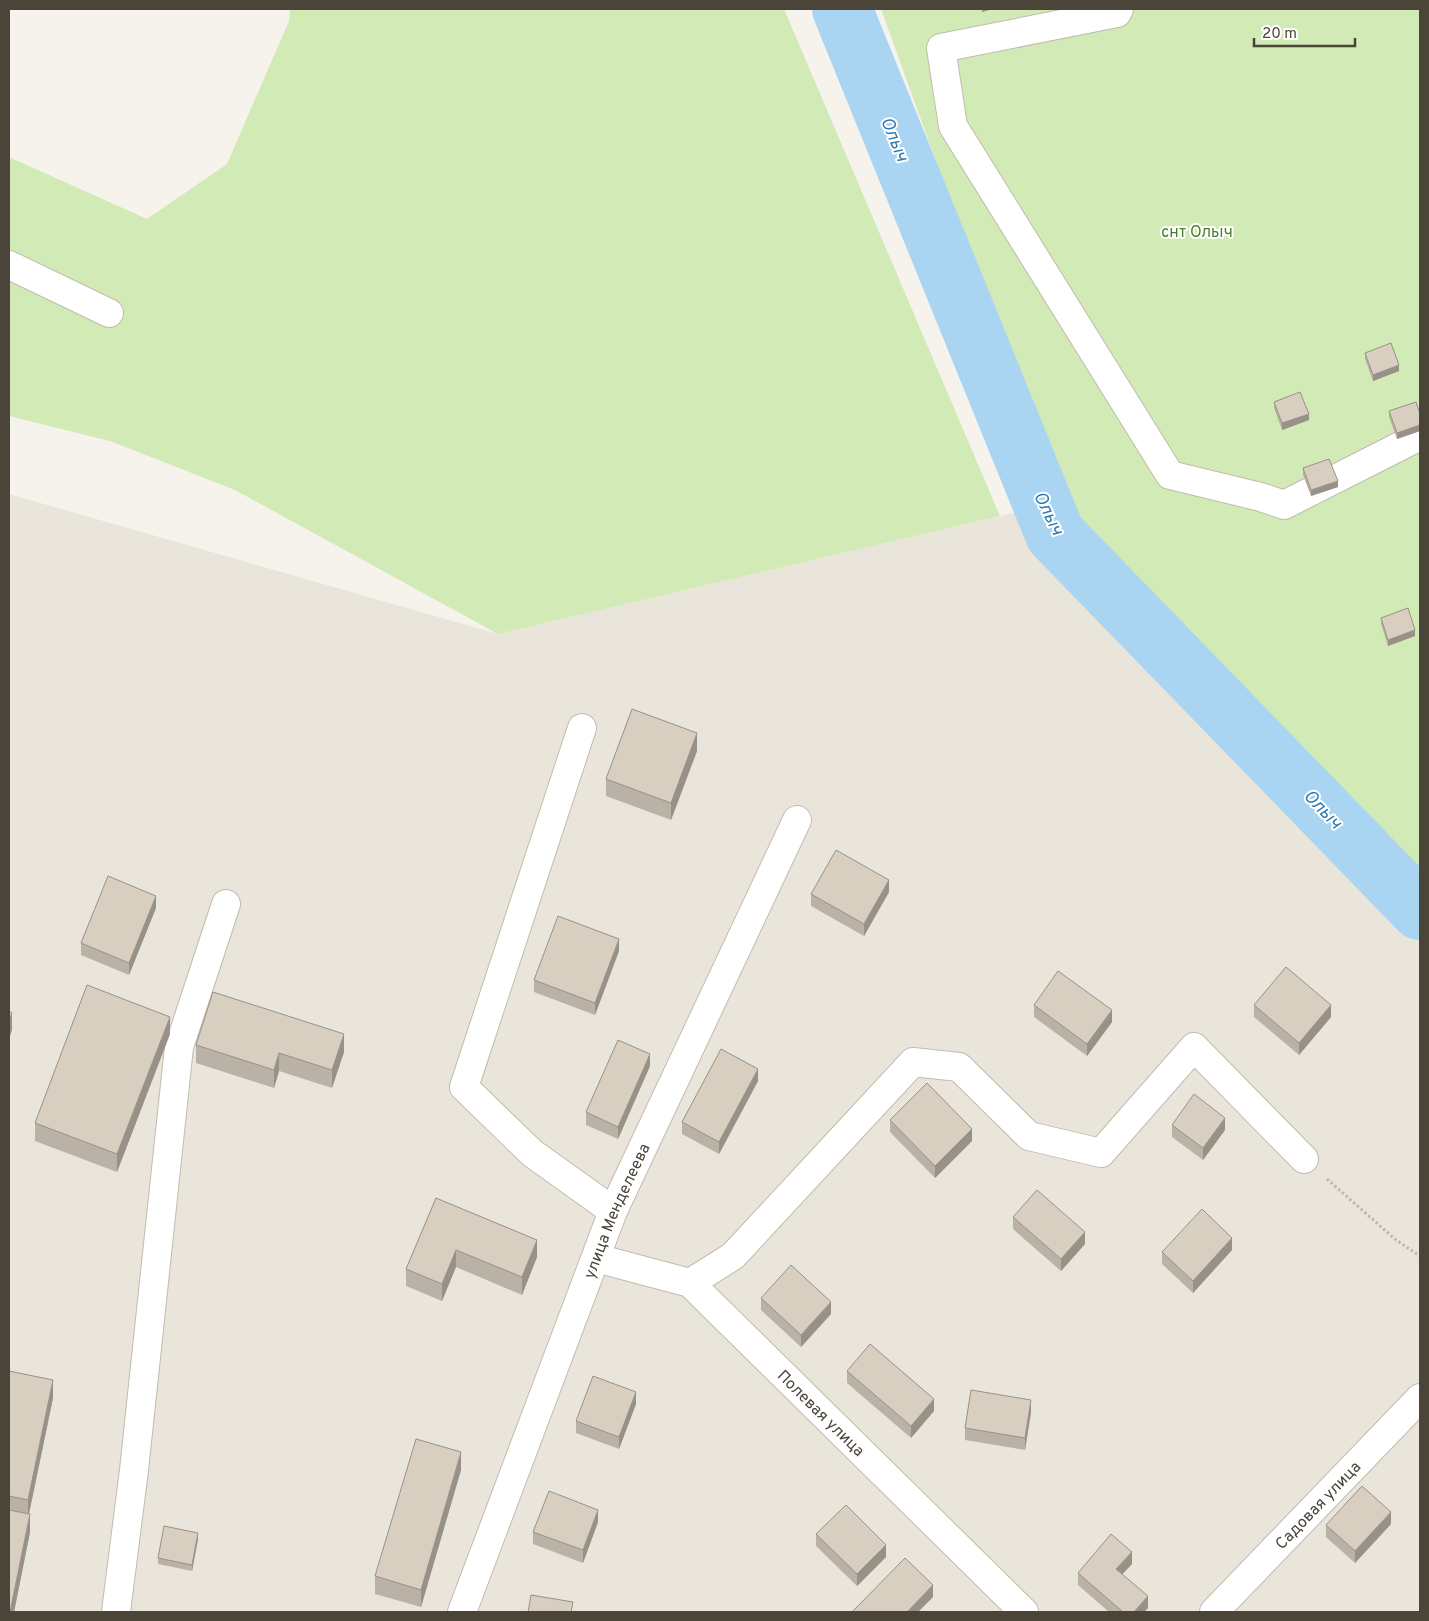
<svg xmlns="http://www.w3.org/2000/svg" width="1429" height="1621" viewBox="0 0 1429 1621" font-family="Overpass,sans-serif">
	<rect width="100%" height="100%" fill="#f6f3ec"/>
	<path fill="#eae5da" d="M9,494l489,140 561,-132 136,136 203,234 22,9v731h-1411z"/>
	<path fill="#d2eab5" d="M290,9h494l216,507 -502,118 -263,-144 -125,-49 -101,-25v-259l138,62 80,-55 62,-143z
		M881,9h539v872l-22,-9 -203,-234 -136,-136z"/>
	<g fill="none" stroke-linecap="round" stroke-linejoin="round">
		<path stroke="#a9d4f2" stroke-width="60" d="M842,9l213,525 365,376"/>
		<defs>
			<g id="minor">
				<path d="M1119,9l-2,4 -176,35 12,78 217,349 91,22 23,8 136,-69"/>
				<path d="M9,265l100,48"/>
				<path d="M582,728l-118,359 68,66 81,58"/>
				<path id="s1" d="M596,1258l94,25 334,329"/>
				<path d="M690,1283l43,-27 180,-194 46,5 70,69 72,17 93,-106 110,112"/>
				<path d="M116,1612l18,-142 45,-423 47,-143"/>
				<path id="s2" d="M462,1612l151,-401 184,-391"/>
				<path id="s3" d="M1214,1612l206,-214"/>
			</g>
		</defs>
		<use href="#minor" stroke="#c2bbae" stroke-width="30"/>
		<path stroke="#c4b79f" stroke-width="3" stroke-dasharray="2.5 2.5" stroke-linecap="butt" d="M1327,1179l69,61 24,16"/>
		<use href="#minor" stroke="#fff" stroke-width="28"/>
	</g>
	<path fill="#bab2a6" d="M1365,353l34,18 -26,10 -8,-22z
		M1274,402l35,18 -27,10 -8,-22z
		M1389,411l31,3v17l-23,8 -8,-22z
		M1303,468l35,19 -27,9 -8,-21z
		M1381,618l34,18 -27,10 -7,-22z
		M697,751l-26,69 -65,-24v-17z
		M889,892l-25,44 -53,-30v-12z
		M156,908l-27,67 -48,-20v-12z
		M619,951l-24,64 -61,-23v-12z
		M1034,1005l78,17 -25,34 -53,-39z
		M1254,1005l77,12 -32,38 -45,-38z
		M170,1034l-53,138 -82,-31v-18z
		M196,1045l148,7 -12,36 -53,-17 -5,17 -78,-25z
		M650,1066l-32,73 -32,-14v-13z
		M758,1081l-39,73 -37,-20v-12z
		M890,1120l82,21 -37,37 -45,-46z
		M1172,1125l53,5 -22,30 -31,-23z
		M436,1198l101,59 -15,38 -66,-28 -14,34 -36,-15v-17z
		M1013,1217l72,27 -24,27 -48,-42z
		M1232,1250l-39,43 -31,-29v-12z
		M761,1298l70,16 -30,33 -40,-37z
		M9,1371l44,27 -24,116 1,18 -16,80h-5z
		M847,1371l87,40 -23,27 -64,-55z
		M636,1404l-17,45 -43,-16v-12z
		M1031,1412l-6,38 -60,-10v-12z
		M461,1470l-40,137 -46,-13v-18z
		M598,1522l-15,41 -50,-19v-12z
		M1391,1524l-36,39 -29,-26v-12z
		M816,1534l70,23 -29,29 -41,-40z
		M198,1539l-6,32 -34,-7v-6z
		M1132,1564l-10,10 26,34 -4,4h-35l-31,-27v-12z"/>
	<path fill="#979187" d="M982,9h11l-11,3z
		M1399,365v6l-26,10v-6z
		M1309,414v6l-27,10v-7z
		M1420,425v6l-23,8v-6z
		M1338,481v6l-27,9v-6z
		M1415,630v6l-27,10v-6z
		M697,733v18l-26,69v-17z
		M889,880v12l-25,44v-12z
		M156,896v12l-27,67v-12z
		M619,939v12l-24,64v-12z
		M1331,1005v12l-32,38v-12z
		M1112,1010v12l-25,34v-12z
		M12,1013v17l-3,9v-18z
		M170,1017v17l-53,138v-18z
		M344,1034v18l-12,36v-18z
		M279,1053v18l-5,17v-18z
		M650,1054v12l-32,73v-12z
		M758,1069v12l-39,73v-12z
		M1225,1118v12l-22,30v-12z
		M972,1129v12l-37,37v-12z
		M1085,1232v12l-24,27v-12z
		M1232,1238v12l-39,43v-12z
		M537,1240v17l-15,38v-18z
		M456,1250v17l-14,34v-17z
		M831,1302v12l-30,33v-12z
		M53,1380v18l-25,120v-18z
		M636,1392v12l-17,45v-12z
		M934,1399v12l-23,27v-12z
		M1031,1400v12l-6,38v-12z
		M461,1452v18l-40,137v-17z
		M598,1510v12l-15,41v-13z
		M1391,1512v12l-36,39v-12z
		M30,1514v18l-16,80h-4z
		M198,1533v6l-6,32v-6z
		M886,1545v12l-29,29v-12z
		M1132,1552v12l-16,17v-12z
		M933,1585v12l-15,15h-11z
		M1148,1596v12l-4,4h-10z"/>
	<path fill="#d8cfc1" stroke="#979187" d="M1391,343l8,22 -26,10 -8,-22z
		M1300,392l9,22 -27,9 -8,-21z
		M1416,402l4,12v11l-23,8 -8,-22z
		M1329,459l9,22 -27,9 -8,-22z
		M1408,608l7,22 -27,10 -7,-22z
		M632,709l65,24 -26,70 -65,-24z
		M836,850l53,30 -25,44 -53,-30z
		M108,876l48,20 -27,67 -48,-20z
		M558,916l61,23 -24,64 -61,-23z
		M1286,967l45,38 -32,38 -45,-38z
		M1058,971l54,39 -25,34 -53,-39z
		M87,985l83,32 -53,137 -82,-31z
		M213,992l131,42 -12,36 -53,-17 -5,17 -78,-25z
		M9,1011l3,2 -3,8z
		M618,1040l32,14 -32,73 -32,-15z
		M721,1049l37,20 -39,73 -37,-20z
		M927,1083l45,46 -37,37 -45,-46z
		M1194,1094l31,24 -22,30 -31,-23z
		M1037,1190l48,42 -24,27 -48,-42z
		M436,1198l101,42 -15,37 -66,-27 -14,34 -36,-15z
		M1202,1209l30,29 -39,43 -31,-29z
		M791,1265l40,37 -30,33 -40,-37z
		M870,1344l64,55 -23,27 -64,-55z
		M9,1371l44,9 -25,120 -19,-4z
		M593,1376l43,16 -17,45 -43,-16z
		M971,1390l60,10 -6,38 -60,-10z
		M416,1439l45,13 -40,138 -46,-14z
		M1362,1486l29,26 -36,39 -29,-26z
		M549,1491l49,19 -15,40 -50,-18z
		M846,1505l40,40 -29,29 -41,-40z
		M9,1510l21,4 -20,98h-1z
		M164,1526l34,7 -6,32 -34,-7z
		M1111,1534l21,18 -16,17 32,27 -14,16h-11l-45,-39z
		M905,1558l28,27 -26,27h-55z
		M531,1595l42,7 -2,10h-43z"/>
	<g text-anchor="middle" stroke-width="4" stroke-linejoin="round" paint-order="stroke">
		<g font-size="16" fill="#4a7f2a" stroke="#fff">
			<text x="1197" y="237">снт Олыч</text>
		</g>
		<g font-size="16" fill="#4b4439" stroke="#fff">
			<text dy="6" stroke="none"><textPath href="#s2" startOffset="430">улица Менделеева</textPath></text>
			<text dy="6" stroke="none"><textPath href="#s1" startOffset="282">Полевая улица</textPath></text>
			<text dy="6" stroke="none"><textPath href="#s3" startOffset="149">Садовая улица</textPath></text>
		</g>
		<g font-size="18" font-style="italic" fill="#2e7ab2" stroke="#fff">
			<text transform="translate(895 139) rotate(68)" y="6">Олыч</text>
			<text transform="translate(1049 513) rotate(64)" y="6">Олыч</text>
			<text transform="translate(1323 809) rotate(46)" y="6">Олыч</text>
		</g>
	</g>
	<rect width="1429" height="1621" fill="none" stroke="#4b4439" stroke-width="20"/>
	<path d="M1254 38v8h101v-8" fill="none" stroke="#4b4439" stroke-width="2.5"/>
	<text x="1262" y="38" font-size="15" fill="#4b4439" stroke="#ffffff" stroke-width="4" paint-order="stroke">20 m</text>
</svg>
